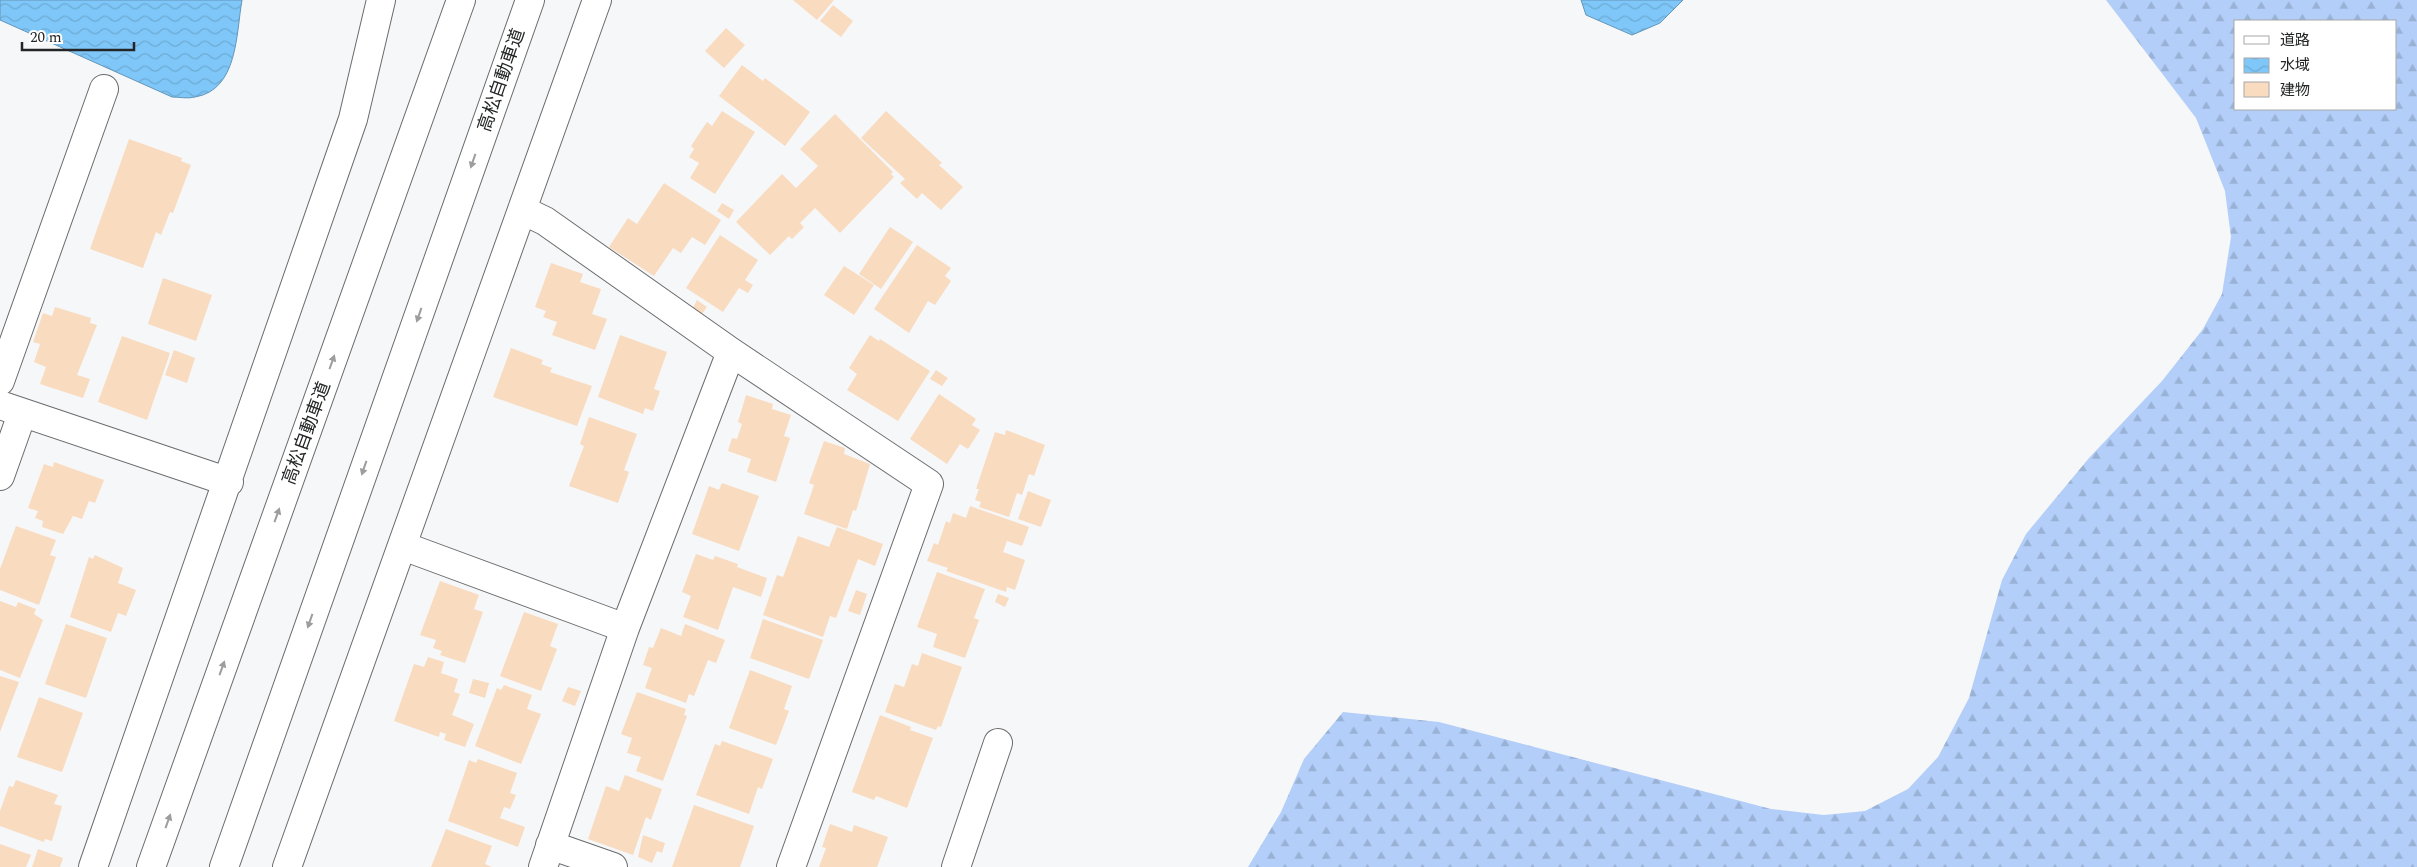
<svg xmlns="http://www.w3.org/2000/svg" width="2417" height="867" viewBox="0 0 2417 867" font-family="Spectral,'Noto Sans JP',serif">
	<defs>
		<pattern id="forest-firs" width="22" height="20" patternUnits="userSpaceOnUse" patternTransform="scale(1.25)"><rect width="22" height="20" fill="#b2cef9"/><path d="M5 1l3.5 6h-7zM16 11l3.5 6h-7z" fill="#99b1d5"/></pattern>
		<pattern id="water-waves" width="16" height="10" patternUnits="userSpaceOnUse" patternTransform="scale(1.25)"><rect width="16" height="10" fill="#7ec7f8"/><path d="M0 5q4-4 8 0t8 0" fill="none" stroke="#6dabd4"/></pattern>
	</defs>
	<rect width="100%" height="100%" fill="#f6f7f9"/>
	<path fill="url(#forest-firs)" fill-rule="evenodd" d="M2106,0h311v867h-1169l33,-55 23,-53 39,-47 96,10 332,87 53,6 41,-4 43,-22 30,-32 31,-59 33,-118 24,-46 63,-76 73,-77 41,-52 19,-35 9,-57 -6,-46 -29,-73zM2236,21h160v88h-160z"/>
	<path fill="url(#water-waves)" stroke="#6396b9" d="M0,0h242c-6,34 -4,90 -47,97 -7,2 -16,0 -23,0l-172,-77z
		M1581,0h102l-23,23 -28,12 -46,-20z"/>
	<path fill="#f9dbbf" d="M793,0h41l-17,20z
		M833,5l20,16 -12,16 -21,-16z
		M726,28l19,17 -21,23 -19,-17z
		M742,65l21,16 2,-3 45,34 -25,34 -66,-50z
		M722,111l33,21 -40,62 -25,-16 9,-15 -10,-6 5,-8 -3,-3 16,-24 5,4z
		M886,111l56,52 -3,2 24,22 -22,23 -19,-17 -5,6 -17,-16 5,-4 -44,-41z
		M835,114l58,58 -2,2 3,3 -54,56 -25,-25 -15,15 4,4 -12,12 -3,-3 -19,19 -34,-33 46,-48 14,14 22,-22 -18,-17z
		M129,139l53,19 -1,3 10,4 -18,48 -3,-1 -9,23 -5,-3 -13,36 -53,-19z
		M664,183l57,37 -16,25 -13,-8 -11,16 -8,-5 -19,28 -45,-29 19,-29 9,6z
		M722,203l12,7 -5,9 -12,-8z
		M890,227l23,15 -32,47 -22,-15z
		M720,235l38,25 -13,20 8,5 -5,8 -9,-5 -16,24 -37,-24z
		M917,245l34,23 -6,8 6,5 -16,24 -7,-4 -19,32 -35,-24z
		M551,263l32,11 -3,8 21,7 -9,25 15,5 -12,31 -43,-15 5,-13 -14,-5 3,-6 -11,-4z
		M844,266l30,19 -20,30 -30,-20z
		M163,278l49,17 -16,46 -48,-17z
		M697,300l10,7 -5,7 -9,-6z
		M55,307l36,11 -1,5 7,2 -20,50 13,4 -7,19 -43,-14 6,-17 -12,-5 6,-18 -7,-2 10,-29 9,3z
		M620,335l47,17 -13,37 6,2 -7,20 -8,-3 -2,6 -45,-17z
		M870,335l9,6 1,-2 50,32 -32,50 -51,-31 10,-16 -8,-6z
		M122,336l48,17 -23,67 -49,-18z
		M511,348l32,12 -2,4 11,4 -2,4 42,14 -15,40 -84,-29z
		M174,350l21,8 -8,25 -22,-8z
		M936,370l12,8 -6,8 -12,-7z
		M939,394l37,25 -4,6 8,5 -12,19 -8,-5 -13,20 -37,-25z
		M746,395l27,9 -1,5 19,6 -7,21 6,2 -14,44 -29,-10 4,-13 -23,-8 4,-13 5,1 5,-15 -4,-2z
		M589,417l48,17 -13,36 5,2 -11,31 -49,-17 15,-40 -4,-2z
		M1006,430l39,15 -11,31 -5,-2 -7,21 -5,-2 -8,24 -30,-10 2,-5 -6,-2 4,-11h-3l19,-57 10,3z
		M824,441l21,7 -1,6 26,10 -14,47 -3,-1 -6,19 -43,-15 10,-29 -5,-2z
		M54,462l50,18 -9,23 -6,-2 -7,18 -9,-3 -10,18 -21,-7 1,-6 -8,-3 3,-7 -10,-3 16,-44 9,3z
		M722,483l37,13 -20,55 -47,-17 17,-48 10,4z
		M1028,491l23,9 -10,27 -23,-8z
		M970,506l59,21 -7,19 -15,-5 -4,11 22,8 -10,30 -8,-3 -1,5 -60,-21 2,-3 -21,-7 7,-18 4,2 8,-24 4,2 3,-10 13,5z
		M16,526l40,14 -6,15 6,2 -17,48 -39,-15v-21z
		M837,527l46,17 -8,22 -17,-7 -22,59 -6,-2 -7,21 -60,-22 14,-40 6,2 15,-41 31,11z
		M696,554l17,6 2,-4 23,8 -1,3 30,11 -6,19 -28,-10 -15,43 -35,-13 8,-21 -9,-4z
		M95,555l28,13 -5,15 18,7 -10,26 -8,-3 -7,19 -41,-15 19,-60 4,2z
		M937,572l48,17 -11,29 5,2 -14,38 -32,-11 4,-13 -20,-7z
		M440,581l39,14 -5,14 9,3 -18,51 -25,-8 2,-4 -9,-3 3,-8 -16,-5z
		M856,590l11,4 -7,21 -12,-4z
		M998,594l11,4 -4,9 -10,-5z
		M0,601l16,6 2,-5 18,7 -2,5 9,6 -23,58 -20,-8z
		M524,612l34,12 -8,22 7,3 -16,42 -41,-15z
		M763,619l60,21 -14,39 -59,-21z
		M66,624l41,14 -21,60 -41,-14z
		M685,624l40,16 -9,23 -8,-3 -14,36 -5,-2 -3,9 -41,-15 7,-20 -9,-3 6,-18 4,1 8,-20 20,8z
		M922,653l40,14 -21,60 -3,-1 -2,4 -51,-18 10,-28 9,3 8,-23 6,2z
		M428,657l16,5 -3,11 17,6 -4,13 6,2 -8,21 22,9 -9,23 -21,-7 2,-6 -6,-2 -1,5 -45,-16 20,-57 10,3z
		M750,670l42,16 -8,23 5,2 -13,34 -47,-17z
		M0,676l19,6 -19,50z
		M473,679l16,4 -4,15 -16,-5z
		M504,685l28,10 -5,14 14,5 -20,50 -46,-18 22,-58 4,2z
		M568,687l13,4 -6,15 -13,-5z
		M637,692l49,17 -2,6 3,1 -24,65 -27,-10 5,-14 -14,-4 5,-15 -11,-4z
		M39,697l44,16 -21,59 -45,-15z
		M880,715l31,12 -1,3 23,8 -26,70 -31,-12 -2,4 -22,-8z
		M722,741l51,18 -11,30 -4,-2 -9,27 -53,-19 19,-51 5,2z
		M478,759l39,14 -7,20 6,2 -6,14 -6,-2 -4,11 25,9 -7,20 -70,-26 21,-61 7,3z
		M625,775l37,14 -11,31 -5,-3 -13,38 -45,-16 18,-53 13,5z
		M16,780l42,15 -4,9 8,2 -10,35 -7,-2 -1,3 -44,-16v-15l9,-25 4,1z
		M694,805l60,21 -14,41h-68z
		M830,824l22,8 2,-7 34,12 -11,30h-58l7,-19 -4,-1z
		M446,829l46,17 -7,18 7,3h-61z
		M643,835l22,8 -3,10 -5,-2 -5,12 -14,-6z
		M0,844l31,11 -5,12h-26z
		M38,849l25,9 -3,9h-28z"/>
	<g fill="none" stroke-linecap="round" stroke-linejoin="round">
		<defs>
			<path id="street" d="M522,210l23,11 186,131 -106,276
				M731,352l198,132 -138,383
				M0,381l104,-292
				M0,476l22,-62
				M403,546l222,82 -82,239
				M550,845l63,22
				M287,867l310,-867
				M956,867l42,-124"/>
			<path id="secondary" d="M0,405l229,77
				M93,867l260,-748 28,-119"/>
			<path id="highway" d="M151,867l310,-867
				M224,867l306,-867"/>
		</defs>
		<use href="#street" stroke="#6b6c6e" stroke-width="30"/>
		<use href="#secondary" stroke="#6b6c6e" stroke-width="30"/>
		<use href="#highway" stroke="#6b6c6e" stroke-width="30"/>
		<use href="#street" stroke="#fff" stroke-width="28"/>
		<use href="#secondary" stroke="#fff" stroke-width="28"/>
		<use href="#highway" stroke="#fff" stroke-width="28"/>
	</g>
	<defs><path id="oneway-solid" d="M-6-.8H1V-3.2L6.5 0L1 3.2V.8H-6Z" transform="scale(1.25)"/></defs>
	<g fill="#9c9d9d">
		<use href="#oneway-solid" transform="translate(473 161) rotate(109)"/>
		<use href="#oneway-solid" transform="translate(419 315) rotate(109)"/>
		<use href="#oneway-solid" transform="translate(332 362) rotate(-70)"/>
		<use href="#oneway-solid" transform="translate(364 468) rotate(109)"/>
		<use href="#oneway-solid" transform="translate(277 515) rotate(-70)"/>
		<use href="#oneway-solid" transform="translate(310 621) rotate(109)"/>
		<use href="#oneway-solid" transform="translate(222 668) rotate(-70)"/>
		<use href="#oneway-solid" transform="translate(168 821) rotate(-70)"/>
	</g>
	<g text-anchor="middle" stroke-width="4" stroke-linejoin="round" paint-order="stroke">
		<g font-size="18" fill="#242526" stroke="#fff">
			<text transform="translate(501 80) rotate(-71)" y="6">高松自動車道</text>
			<text transform="translate(306 433) rotate(-70)" y="6">高松自動車道</text>
		</g>
	</g>
	<rect x="2234" y="20" width="162" height="90" fill="#ffffff" stroke="#a7a8a8"/>
	<rect x="2244" y="36" width="25" height="8" fill="#ffffff" stroke="#a7a8a8"/>
	<text x="2280" y="45" font-size="15" fill="#242526">道路</text>
	<rect x="2244" y="58" width="25" height="15" fill="url(#water-waves)" stroke="#a7a8a8"/>
	<text x="2280" y="70" font-size="15" fill="#242526">水域</text>
	<rect x="2244" y="82" width="25" height="15" fill="#f9dbbf" stroke="#a7a8a8"/>
	<text x="2280" y="95" font-size="15" fill="#242526">建物</text>
	<path d="M22 42v8h112v-8" fill="none" stroke="#242526" stroke-width="2.5"/>
	<text x="30" y="42" font-size="15" fill="#242526" stroke="#ffffff" stroke-width="4" paint-order="stroke">20 m</text>
</svg>
